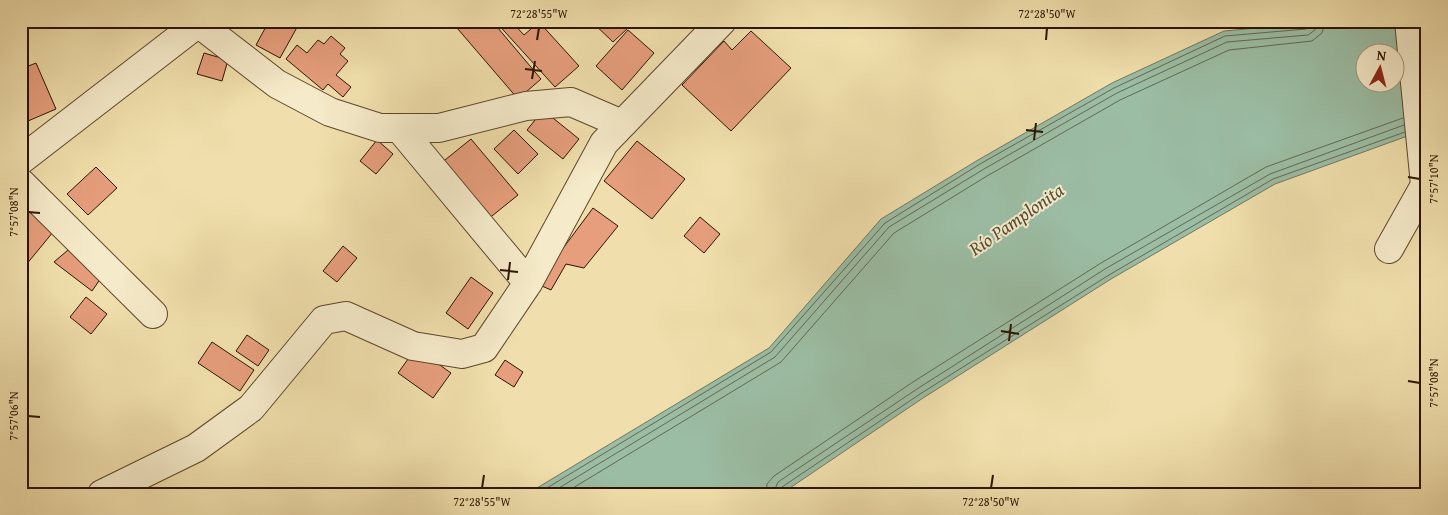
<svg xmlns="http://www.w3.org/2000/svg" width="1448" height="515" viewBox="0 0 1448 515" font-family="'Gentium Book Plus',serif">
	<rect width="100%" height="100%" fill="#f0dfac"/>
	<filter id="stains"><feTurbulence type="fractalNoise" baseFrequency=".004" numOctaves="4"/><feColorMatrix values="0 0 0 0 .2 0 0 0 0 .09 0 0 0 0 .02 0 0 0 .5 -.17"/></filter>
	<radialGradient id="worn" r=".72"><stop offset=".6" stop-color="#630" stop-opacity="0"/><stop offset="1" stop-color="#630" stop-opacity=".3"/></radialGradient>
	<path fill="#9bbda4" stroke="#6f7962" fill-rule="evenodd" d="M1333,21h94v101l-14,12 -138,50 -164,95 -188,119 -142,96h-254l242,-146 112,-129 97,-59 134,-77 112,-52zM1366,52h30v30h-30z"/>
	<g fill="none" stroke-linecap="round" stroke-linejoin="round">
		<path stroke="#646852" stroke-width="1" d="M537,494l234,-142 114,-129 95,-59 134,-76 111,-52 81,-7 4,-3 1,-5
			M549,494l226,-137 114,-130 95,-58 133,-76 110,-51 81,-7 7,-5 3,-9
			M563,494l218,-132 113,-129 93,-57 133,-76 109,-50 83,-9 10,-8 3,-12
			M766,494l1,-10 7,-8 139,-94 188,-119 165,-96 137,-49
			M773,494l5,-12 139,-93 188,-120 165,-95 134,-49
			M779,494l3,-7 138,-93 189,-119 164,-96 132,-47"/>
	</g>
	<path fill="#e69e7c" stroke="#2d1300" d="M269,21l31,1 -20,36 -24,-13z
		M466,21h26l49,58 -23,20 -61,-71z
		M495,21h16l13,14 15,-13 40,44 -24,21z
		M591,21h30l7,7 -15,14z
		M628,30l26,23 -32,37 -26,-24z
		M751,31l40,37 -60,63 -49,-46 42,-44 8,9z
		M331,36l14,12 -5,6 8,7 -12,14 15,12 -8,10 -15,-13 -5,6 -37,-31 11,-14 10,8 11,-13 6,4z
		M204,53l24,7 -6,21 -25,-7z
		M36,63l20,46 -35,15v-55z
		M543,110l36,29 -16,20 -36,-29z
		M514,130l24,24 -20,20 -24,-25z
		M471,139l47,56 -31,25 -47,-56z
		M377,140l16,14 -17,20 -16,-13z
		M637,141l48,38 -33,40 -48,-38z
		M96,167l21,21 -29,27 -21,-21z
		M23,205l35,21 -37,45v-63z
		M593,208l25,18 -34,42 -18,-4 -15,26 -9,-4 16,-31z
		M700,217l20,17 -16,19 -20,-17z
		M343,246l14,12 -20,24 -14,-11z
		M68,250l33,28 -9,13 -38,-29z
		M471,277l22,16 -25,36 -22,-16z
		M86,297l21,17 -16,20 -21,-17z
		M247,335l22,15 -11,16 -22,-15z
		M212,342l42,28 -14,21 -42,-28z
		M416,348l35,25 -18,25 -35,-25z
		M505,360l18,12 -9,15 -19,-12z"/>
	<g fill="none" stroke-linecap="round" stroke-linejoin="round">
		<defs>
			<path id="minor" d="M198,23l79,61 53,28 50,16h59l87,-22 45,-4 51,22
				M400,129l128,154
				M21,160l180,-139
				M21,183l132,131
				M1389,249l36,-64 -16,-164
				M102,494l94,-46 55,-40 73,-88 22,-4 67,30 49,8 22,-6 44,-65 76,-140 118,-122"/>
		</defs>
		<use href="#minor" stroke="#5e462b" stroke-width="30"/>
		<use href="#minor" stroke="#f5eac9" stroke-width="28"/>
	</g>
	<path fill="none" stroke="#2d1300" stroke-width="2" d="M537,40l2,-12M1046,40l1,-12M525,69l17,2M532,79l3,-18M1026,130l17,2M1034,140l2,-17M1408,177l12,2M28,212l12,1M500,270l18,2M508,280l2,-18M1001,331l18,3M1009,341l2,-17M1408,381l12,2M28,416l12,1M482,488l2,-13M991,488l2,-13"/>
	<g text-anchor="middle" stroke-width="4" stroke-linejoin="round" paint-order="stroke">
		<g font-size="19" font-style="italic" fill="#544e39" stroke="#f5eac9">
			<text transform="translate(1016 219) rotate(-35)" y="7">Río Pamplonita</text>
		</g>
	</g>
	<rect width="1448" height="515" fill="none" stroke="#f0dfac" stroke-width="55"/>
	<g transform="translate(1380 68) rotate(7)"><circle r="24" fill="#f5eac9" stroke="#a59479"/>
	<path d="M0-4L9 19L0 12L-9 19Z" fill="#8f2418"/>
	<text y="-8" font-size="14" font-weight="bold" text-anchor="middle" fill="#2d1300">N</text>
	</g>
	<rect x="28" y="28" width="1392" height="460" fill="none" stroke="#2d1300" stroke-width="2"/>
	<g font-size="12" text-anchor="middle" fill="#2d1300">
		<text x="539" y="18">72°28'55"W</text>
		<text x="1047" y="18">72°28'50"W</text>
		<text transform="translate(1434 179) rotate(-90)" y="4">7°57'10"N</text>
		<text transform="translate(14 212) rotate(-90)" y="4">7°57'08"N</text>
		<text transform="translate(1434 383) rotate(-90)" y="4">7°57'08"N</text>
		<text transform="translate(14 416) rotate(-90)" y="4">7°57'06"N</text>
		<text x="482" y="506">72°28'55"W</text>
		<text x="991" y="506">72°28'50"W</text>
	</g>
	<rect width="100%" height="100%" filter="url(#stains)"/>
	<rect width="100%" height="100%" fill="url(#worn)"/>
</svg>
